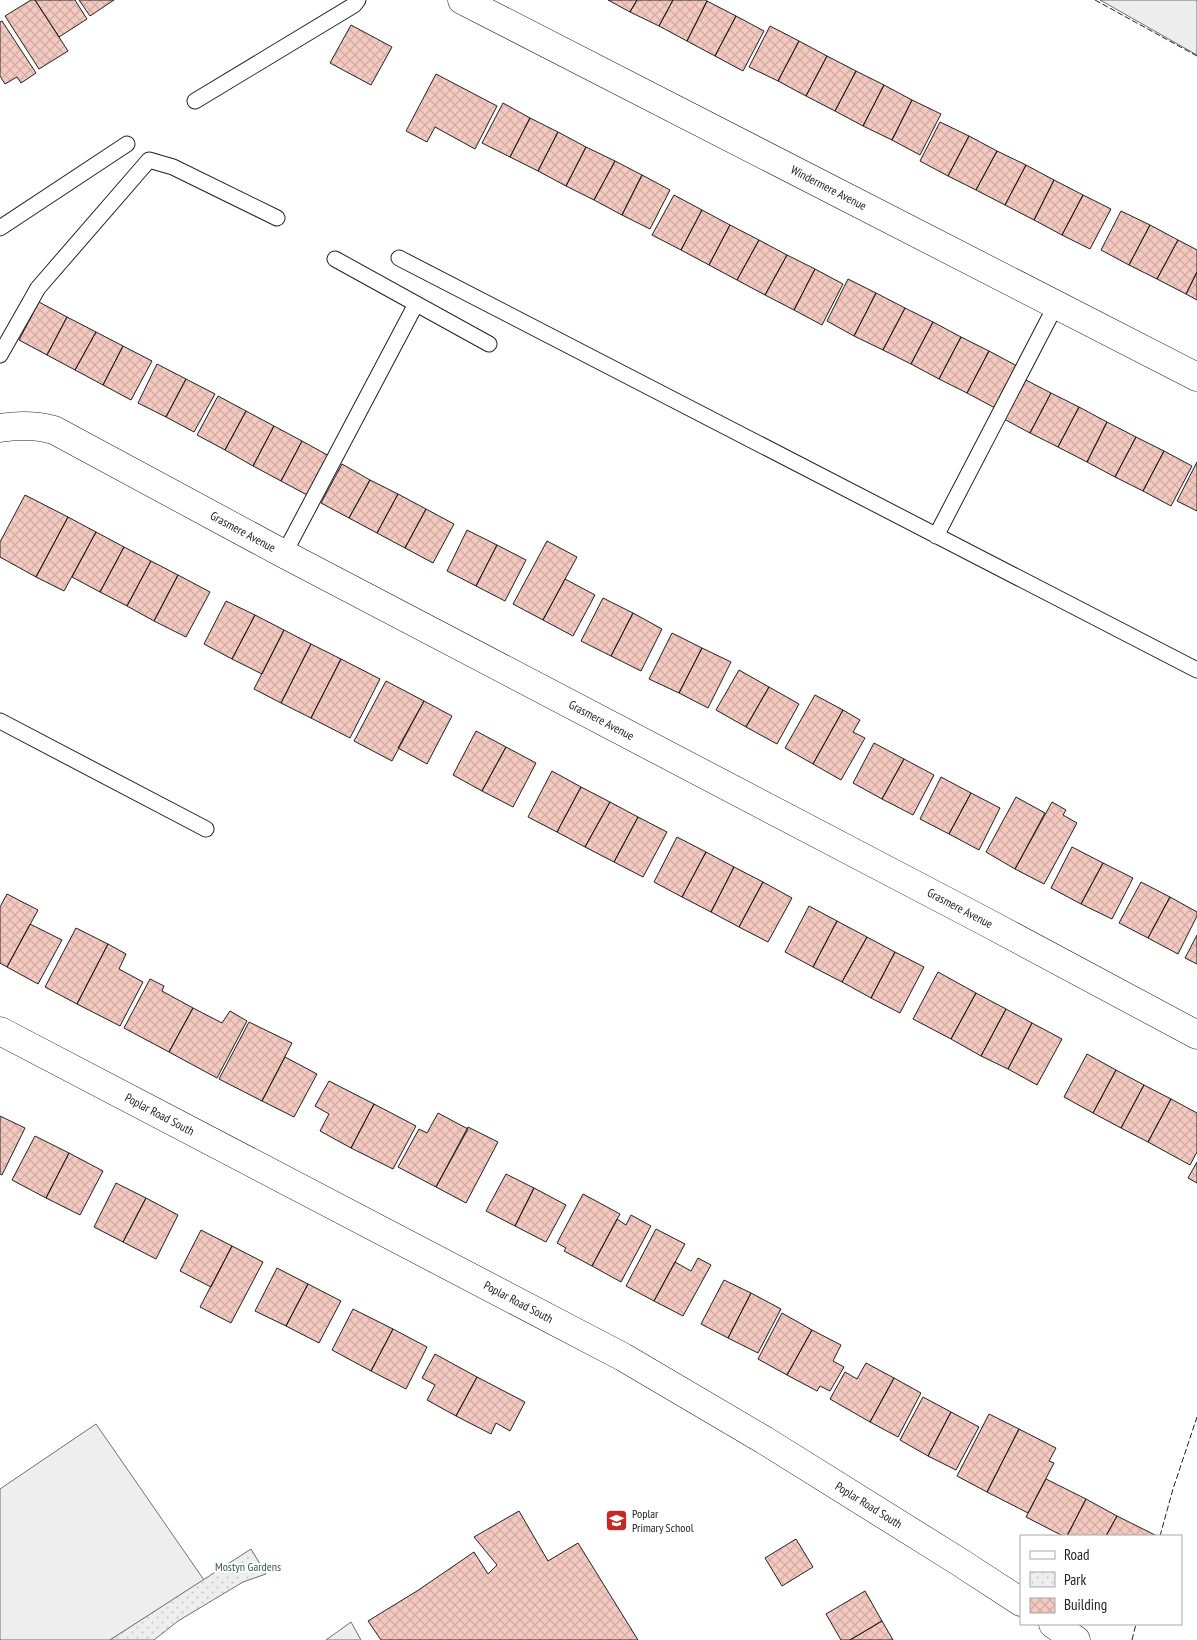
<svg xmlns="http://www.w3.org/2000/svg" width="1197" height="1640" viewBox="0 0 1197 1640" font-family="'PT Sans Narrow',sans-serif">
	<defs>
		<pattern id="park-dots" width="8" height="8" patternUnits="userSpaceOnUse" patternTransform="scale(1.25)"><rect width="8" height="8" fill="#eee"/><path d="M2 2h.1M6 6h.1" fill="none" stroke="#ccc" stroke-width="1.8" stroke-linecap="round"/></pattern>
		<pattern id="building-cross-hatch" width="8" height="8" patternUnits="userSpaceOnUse" patternTransform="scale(1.25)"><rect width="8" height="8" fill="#f3c9c0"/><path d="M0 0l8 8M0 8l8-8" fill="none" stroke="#d0aca5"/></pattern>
	</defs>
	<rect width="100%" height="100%" fill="#fff"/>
	<path fill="#eee" stroke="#6f6f6f" d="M96,1424l108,156 -94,60h-110v-151z
		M351,1622l10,18h-35z"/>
	<path fill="url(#park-dots)" stroke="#6f6f6f" d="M251,1549l15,25 -23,8 -65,39 -24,19h-44z"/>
	<path fill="#ededed" stroke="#6f6f6f" d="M1100,0h97v55z"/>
	<path fill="url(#building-cross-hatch)" stroke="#222" d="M31,0h4l33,51 -29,18 -34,-53z
		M35,0h40l12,19 -28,18z
		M79,0h35l-24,16z
		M608,0h29l-7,12z
		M637,0h36l-14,26 -29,-14z
		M673,0h32l2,1 -20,40 -28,-15z
		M707,1l29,15 -21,40 -28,-15z
		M736,16l28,15 -21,40 -28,-15z
		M2,21l34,52 -15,10 -4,-6 -12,7 -5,-8v-54z
		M351,25l41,22 -21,38 -41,-22z
		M770,26l29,15 -21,40 -29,-14z
		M799,41l28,15 -21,40 -28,-15z
		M827,56l29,15 -21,40 -29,-15z
		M856,71l28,14 -21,41 -28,-15z
		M436,74l61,32 -22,43 -40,-22 -8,15 -21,-11z
		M884,85l28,15 -20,40 -29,-14z
		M912,100l29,14 -21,41 -28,-15z
		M503,103l27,15 -20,39 -28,-14z
		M530,118l28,14 -20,39 -28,-14z
		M940,122l29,14 -21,40 -28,-15z
		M558,132l28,15 -20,39 -28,-15z
		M969,136l28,15 -21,39 -28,-14z
		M586,147l29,14 -21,39 -28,-14z
		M997,151l29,14 -21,40 -29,-15z
		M615,161l27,14 -20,40 -28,-15z
		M1026,165l28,15 -20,40 -29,-15z
		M642,175l28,15 -20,39 -28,-14z
		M1054,180l29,15 -21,40 -28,-15z
		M674,195l28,15 -21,40 -29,-15z
		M1083,195l28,14 -21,40 -28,-14z
		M702,210l28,15 -21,40 -28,-15z
		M1121,211l29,14 -21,40 -28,-15z
		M730,225l29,15 -22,40 -28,-15z
		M1150,225l28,15 -21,39 -28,-14z
		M759,240l28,15 -22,40 -28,-15z
		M1178,240l19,10v22l-11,22 -29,-15z
		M787,255l28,14 -21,41 -29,-15z
		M815,269l28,15 -21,41 -28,-15z
		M1197,272v28l-11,-6z
		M848,279l28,14 -22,43 -27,-15z
		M876,293l29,15 -22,42 -29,-14z
		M39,302l28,15 -20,38 -28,-15z
		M905,308l28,14 -22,42 -28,-14z
		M67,317l29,15 -21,38 -28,-15z
		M933,322l28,15 -22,42 -28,-15z
		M96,332l27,14 -20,39 -28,-15z
		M961,337l28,14 -22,42 -28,-14z
		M123,346l29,15 -21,39 -28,-15z
		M989,351l28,15 -22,42 -28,-15z
		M157,364l29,15 -20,38 -28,-14z
		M1022,378l29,15 -21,40 -28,-15z
		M186,379l29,15 -21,38 -28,-15z
		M1051,393l28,14 -21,40 -28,-14z
		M218,396l28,15 -21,39 -28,-15z
		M1079,407l28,15 -20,40 -29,-15z
		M246,411l28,15 -21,40 -28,-16z
		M1107,422l29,15 -21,40 -28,-15z
		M274,426l28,15 -21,40 -28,-15z
		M1136,437l28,14 -21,40 -28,-14z
		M302,441l29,16 -22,39 -28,-15z
		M1164,451l28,15 -21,40 -28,-15z
		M1197,462v49l-20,-10z
		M342,464l28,16 -21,38 -28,-15z
		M370,480l28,14 -21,39 -28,-15z
		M398,494l28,15 -21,39 -28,-15z
		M25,495l43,22 -32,60 -36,-20v-15z
		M426,509l28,15 -21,39 -28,-15z
		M68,517l28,15 -32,59 -28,-14z
		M467,530l30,15 -21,41 -29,-15z
		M96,532l28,15 -24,45 -28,-15z
		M547,541l30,16 -34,63 -30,-16z
		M497,545l29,15 -21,41 -29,-15z
		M124,547l27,14 -24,45 -27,-14z
		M151,561l27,14 -24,46 -27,-15z
		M178,575l32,17 -24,45 -32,-16z
		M565,579l30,16 -22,41 -30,-16z
		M603,598l30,15 -22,43 -30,-15z
		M226,601l29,14 -23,44 -28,-15z
		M633,613l29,16 -21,42 -30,-15z
		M255,615l29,15 -22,44 -30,-15z
		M284,630l27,14 -30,59 -27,-14z
		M672,633l30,15 -23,45 -30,-14z
		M311,644l30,15 -30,59 -30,-15z
		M702,648l29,14 -23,46 -29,-15z
		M341,659l39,20 -30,59 -39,-20z
		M739,670l30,17 -23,40 -30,-17z
		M386,681l38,20 -32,60 -38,-20z
		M769,687l30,17 -22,40 -31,-17z
		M815,695l28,15 -30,54 -28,-16z
		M424,701l28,15 -25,48 -29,-16z
		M843,710l17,10 -7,12 12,6 -24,42 -28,-16z
		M476,731l30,16 -24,44 -29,-16z
		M874,743l30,16 -22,40 -29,-16z
		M506,747l30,16 -23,44 -31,-16z
		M904,759l30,16 -21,40 -31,-16z
		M552,771l29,16 -24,45 -29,-15z
		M941,777l30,16 -22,41 -29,-15z
		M581,787l29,15 -25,45 -28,-15z
		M971,793l29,15 -21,42 -30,-16z
		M1016,797l29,16 -30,56 -29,-17z
		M610,802l28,15 -24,45 -29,-15z
		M1052,802l14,8 -3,5 14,8 -33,61 -29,-15z
		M638,817l29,15 -24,45 -29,-15z
		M677,837l29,15 -24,45 -28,-15z
		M1072,847l31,16 -22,41 -30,-16z
		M706,852l28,15 -23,45 -29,-15z
		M1103,863l30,15 -21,41 -31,-15z
		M734,867l29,15 -24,45 -28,-15z
		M763,882l29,16 -24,44 -29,-15z
		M1141,882l29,15 -22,41 -29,-15z
		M7,894l31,16 -31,57 -7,-4v-56z
		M1170,897l27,15v4l-19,38 -30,-16z
		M809,906l28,15 -24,46 -28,-15z
		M837,921l30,16 -25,45 -29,-15z
		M30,924l32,16 -24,44 -31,-17z
		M76,928l32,16 -31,60 -32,-17z
		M1197,935v29l-12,-6z
		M867,937l28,15 -24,46 -29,-16z
		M108,944l18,10 -7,15 24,13 -23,44 -43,-22z
		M895,952l29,15 -24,46 -29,-15z
		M938,972l38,21 -25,46 -38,-20z
		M150,979l14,7 -2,5 31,17 -24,44 -45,-24z
		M976,993l30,16 -25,47 -30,-17z
		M193,1008l29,15 8,-12 17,10 -30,57 -48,-26z
		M1006,1009l26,14 -24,46 -27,-13z
		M249,1022l43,21 -30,58 -43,-22z
		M1032,1023l30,16 -25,46 -29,-16z
		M1087,1054l29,16 -23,43 -29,-16z
		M285,1057l32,17 -23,43 -32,-16z
		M1116,1070l28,15 -23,43 -28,-15z
		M329,1081l45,23 -23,44 -31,-17 9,-17 -14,-8z
		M1144,1085l27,14 -23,43 -27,-14z
		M1171,1099l26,14v39l-7,13 -42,-23z
		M374,1104l42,22 -23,43 -42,-21z
		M438,1113l30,16 -32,58 -38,-20 21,-38 8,4z
		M0,1116l25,12 -23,47 -2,-1z
		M468,1127l30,15 -32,61 -30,-16z
		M35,1136l34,17 -23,45 -34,-18z
		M69,1153l34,18 -23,44 -34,-17z
		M1197,1162v21l-9,-5z
		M506,1174l28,14 -19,38 -29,-15z
		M116,1183l30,15 -23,44 -29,-15z
		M534,1188l32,17 -20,37 -31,-16z
		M583,1194l37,20 -28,52 -28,-15 2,-3 -9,-5z
		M146,1198l32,17 -22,44 -33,-17z
		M631,1215l20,11 -30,56 -29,-16 25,-47 9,6z
		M656,1229l29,15 -31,57 -28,-15z
		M201,1230l31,16 -21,41 -31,-16z
		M232,1246l31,16 -32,61 -31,-16z
		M698,1258l13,7 -28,51 -29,-15 21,-39 16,9z
		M277,1268l31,16 -22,42 -31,-15z
		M724,1280l27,13 -23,45 -27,-14z
		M308,1284l33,17 -22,42 -33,-17z
		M751,1293l30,16 -23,44 -30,-15z
		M353,1309l40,20 -22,42 -39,-21z
		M782,1313l30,17 -25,45 -29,-16z
		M393,1329l34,18 -21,42 -35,-18z
		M812,1330l29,15 -8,16 11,6 -14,24 -10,-5 -3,5 -30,-16z
		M435,1354l42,23 -21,39 -29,-16 8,-15 -13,-7z
		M866,1363l28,15 -24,44 -40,-23 15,-27 12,7z
		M477,1377l48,25 -15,29 -14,-8 -5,11 -35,-18z
		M894,1378l27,15 -23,44 -28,-15z
		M923,1397l28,15 -23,44 -28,-16z
		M951,1412l28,15 -23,43 -28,-14z
		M989,1414l30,15 -32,63 -30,-16z
		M1019,1429l37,19 -7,13 5,2 -26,50 -41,-21z
		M1046,1479l40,20 -19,37h-4l-37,-19z
		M1086,1499l31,17 -11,20h-39z
		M519,1511l29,50 30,-18 60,97h-257l-13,-19 49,-30 57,-39 14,22 9,-9 -23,-28z
		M1117,1516l40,20h-51z
		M796,1539l17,28 -31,19 -17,-28z
		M865,1591l17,30 -32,19h-9l-15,-26z
		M882,1621l11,19h-43z"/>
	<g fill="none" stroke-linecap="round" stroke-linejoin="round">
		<defs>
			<path id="lane" d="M195,101l159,-96 4,-5
				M0,228l127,-84
				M399,258l798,412
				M335,259l154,85
				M0,355l38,-67 111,-128 24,7 104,51
				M936,536l120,-231
				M284,554l132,-250
				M0,721l206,108"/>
			<g id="street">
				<path id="s1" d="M462,0l735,377"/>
				<path id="s2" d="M0,428c19,-3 35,-3 54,2l230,124 702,368 211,113"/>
				<path id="s3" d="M0,1031l623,326 141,83 194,121 63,41"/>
				<path d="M1053,1624l23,16"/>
			</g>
		</defs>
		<use href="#lane" stroke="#222" stroke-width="17"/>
		<use href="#street" stroke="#222" stroke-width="29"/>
		<use href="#lane" stroke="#fff" stroke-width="15"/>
		<use href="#street" stroke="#fff" stroke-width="28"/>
		<path stroke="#222" stroke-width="1" stroke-dasharray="6 2.5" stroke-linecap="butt" d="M1095,0l102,56
			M1160,1536l13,-47 24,-72
			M1132,1640l4,-16"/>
	</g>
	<defs>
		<symbol id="school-square" viewBox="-11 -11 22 22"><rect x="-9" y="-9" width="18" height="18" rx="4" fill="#c62828" stroke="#fff"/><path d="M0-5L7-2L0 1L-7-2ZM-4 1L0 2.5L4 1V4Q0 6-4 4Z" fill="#fff"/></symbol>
	</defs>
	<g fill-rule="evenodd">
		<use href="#school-square" x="604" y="1508" width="25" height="25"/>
	</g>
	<g text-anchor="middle" stroke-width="4" stroke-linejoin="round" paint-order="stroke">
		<g font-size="12" fill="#222" stroke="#fff">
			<text dy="4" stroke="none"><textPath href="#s1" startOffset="412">Windermere Avenue</textPath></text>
			<text dy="4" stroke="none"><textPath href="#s2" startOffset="269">Grasmere Avenue</textPath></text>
			<text dy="4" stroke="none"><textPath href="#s2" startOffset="674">Grasmere Avenue</textPath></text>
			<text dy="4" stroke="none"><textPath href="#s2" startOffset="1079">Grasmere Avenue</textPath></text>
			<text dy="4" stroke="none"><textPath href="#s3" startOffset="180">Poplar Road South</textPath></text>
			<text dy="4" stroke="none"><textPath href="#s3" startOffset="585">Poplar Road South</textPath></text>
			<text dy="4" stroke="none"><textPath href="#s3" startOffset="990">Poplar Road South</textPath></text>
		</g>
		<g font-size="12" fill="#222" stroke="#fff" text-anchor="start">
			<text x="632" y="1518">Poplar<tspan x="632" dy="14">Primary School</tspan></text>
		</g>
		<g font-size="12" fill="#2f5e38" stroke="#fff">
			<text x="248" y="1571">Mostyn Gardens</text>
		</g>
	</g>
	<rect x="1020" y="1535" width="162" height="90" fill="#ffffff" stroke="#a7a7a7"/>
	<rect x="1030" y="1551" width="25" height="8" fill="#ffffff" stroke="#a7a7a7"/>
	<text x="1064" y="1560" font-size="15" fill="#222222">Road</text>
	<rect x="1030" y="1572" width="25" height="15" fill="url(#park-dots)" stroke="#a7a7a7"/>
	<text x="1064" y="1585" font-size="15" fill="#222222">Park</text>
	<rect x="1030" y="1598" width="25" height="15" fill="url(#building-cross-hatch)" stroke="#a7a7a7"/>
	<text x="1064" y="1610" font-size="15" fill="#222222">Building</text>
</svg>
